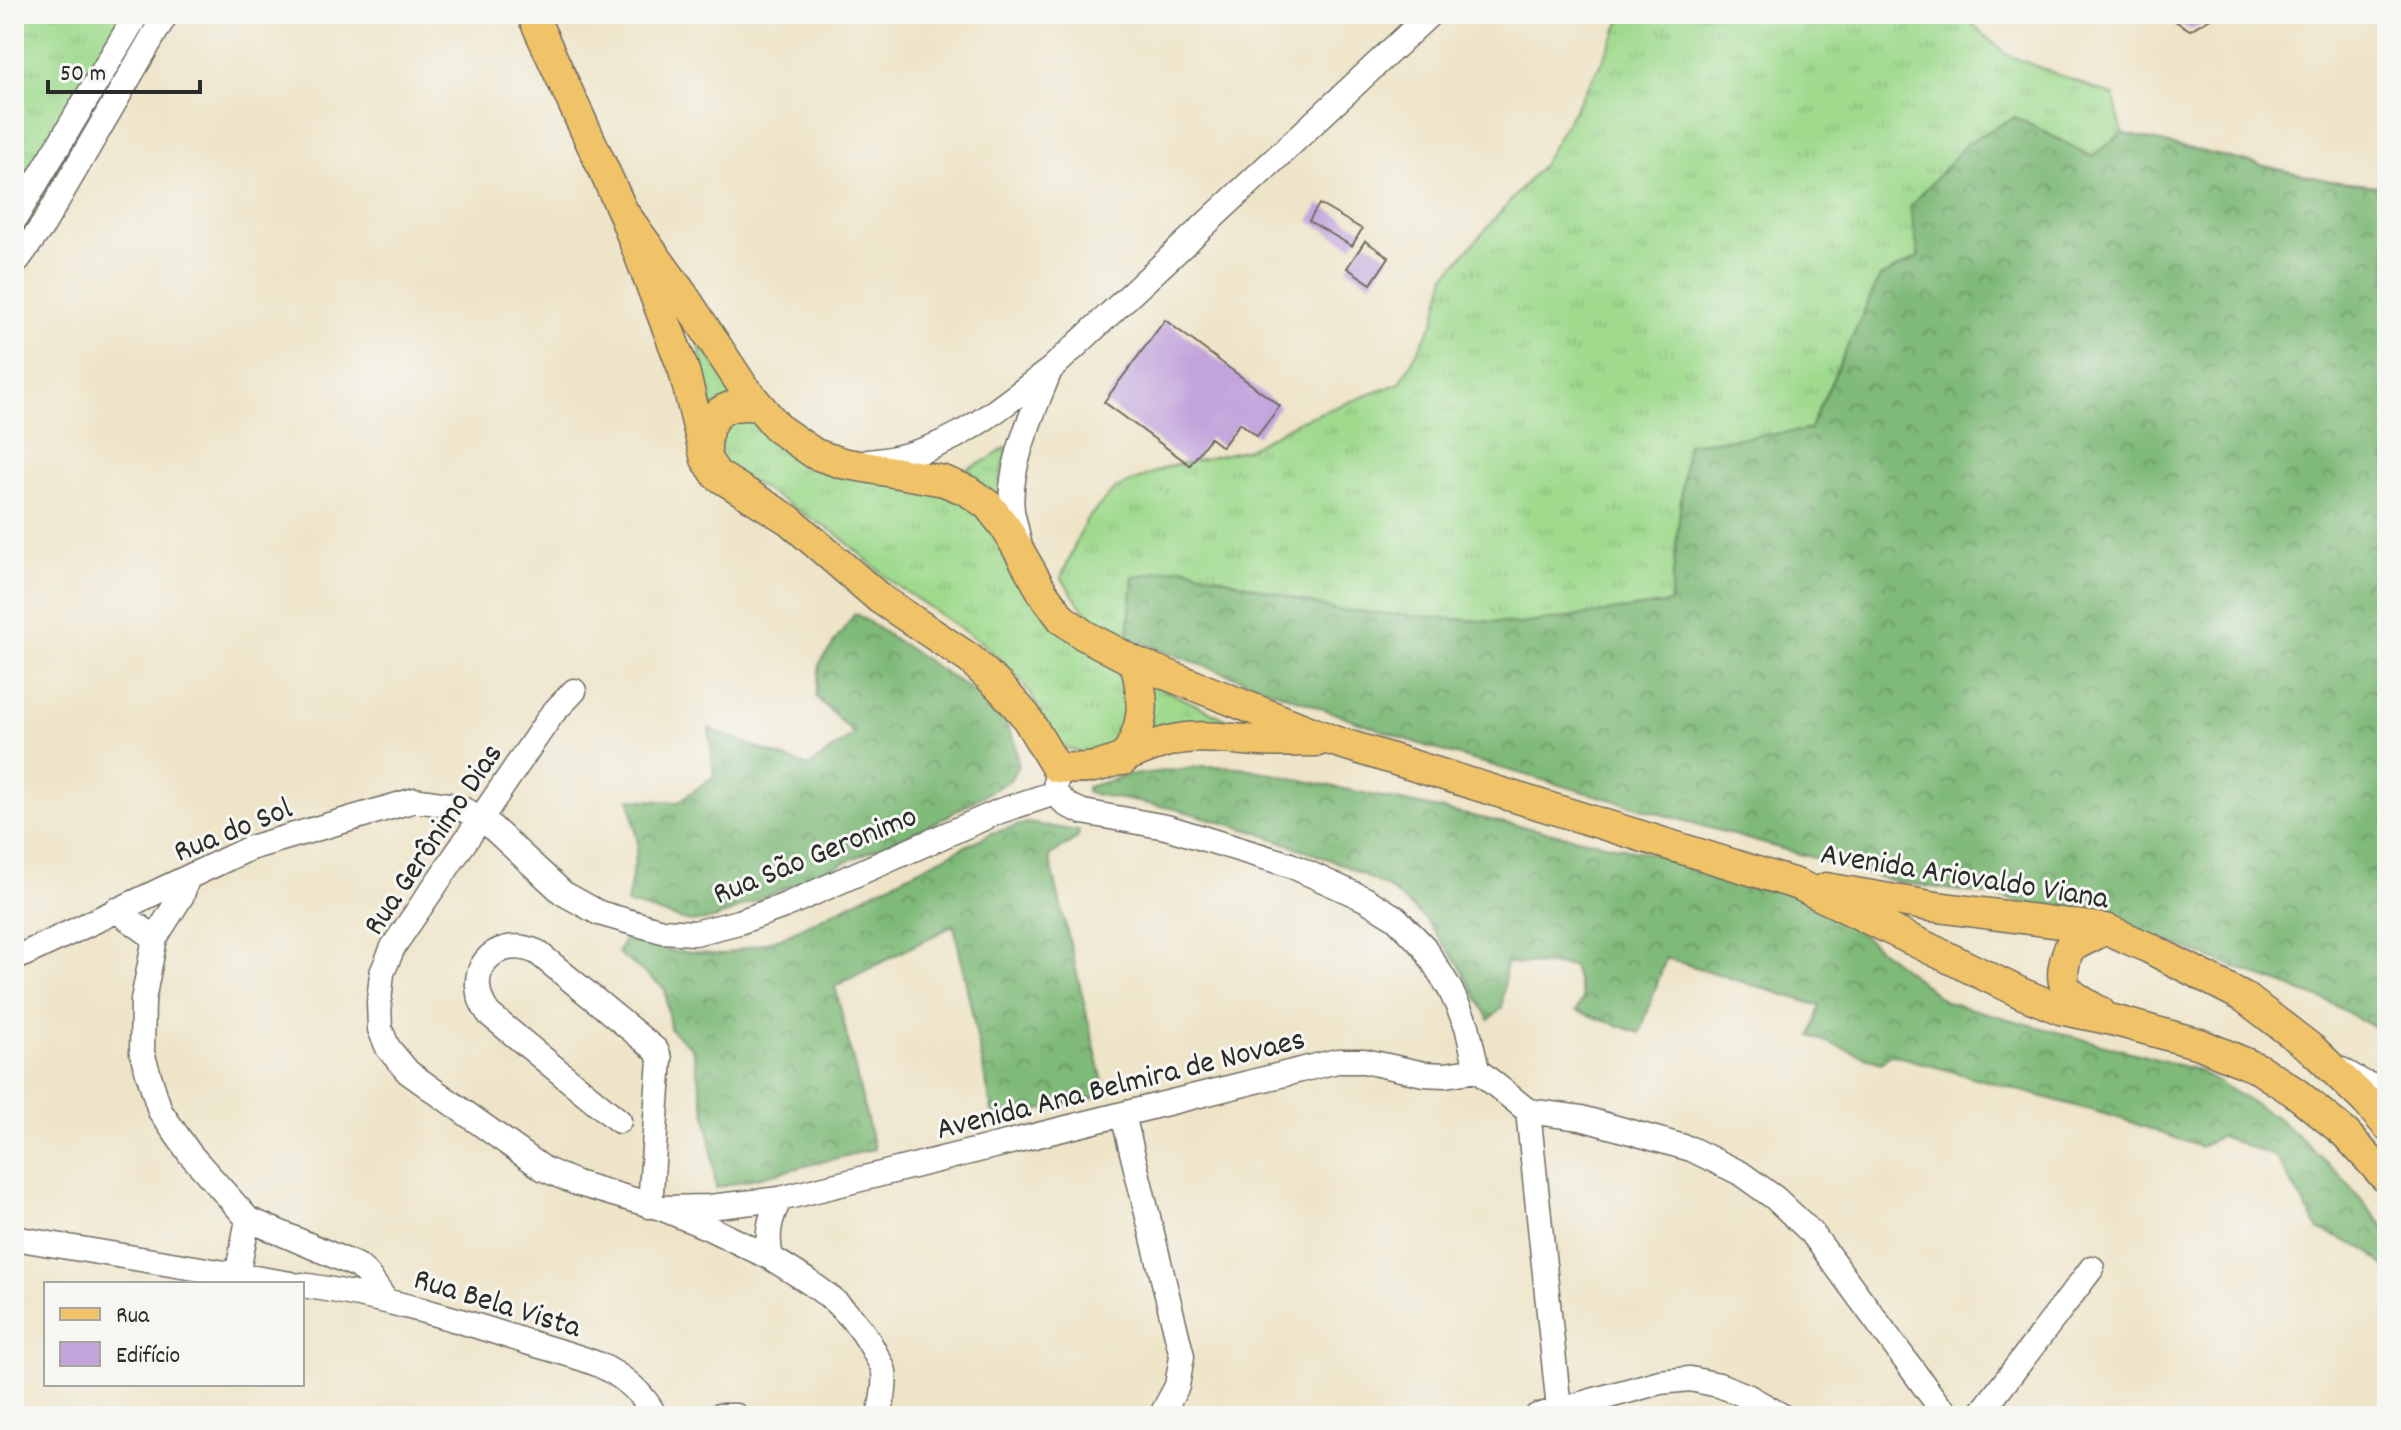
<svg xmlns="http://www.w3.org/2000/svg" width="2401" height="1430" viewBox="0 0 2401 1430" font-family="Dekko,sans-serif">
	<defs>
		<pattern id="grass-tufts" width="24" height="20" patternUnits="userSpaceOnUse" patternTransform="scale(2)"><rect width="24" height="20" fill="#9fda8d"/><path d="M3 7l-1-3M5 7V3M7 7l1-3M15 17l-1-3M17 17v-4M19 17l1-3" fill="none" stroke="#89bb7a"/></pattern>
		<pattern id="forest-crowns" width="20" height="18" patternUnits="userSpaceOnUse" patternTransform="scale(2)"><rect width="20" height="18" fill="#7fba78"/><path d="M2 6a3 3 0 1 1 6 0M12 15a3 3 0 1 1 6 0" fill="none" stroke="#689763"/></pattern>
	</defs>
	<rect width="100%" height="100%" fill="#f6f6f2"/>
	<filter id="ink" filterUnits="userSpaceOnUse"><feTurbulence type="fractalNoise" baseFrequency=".0125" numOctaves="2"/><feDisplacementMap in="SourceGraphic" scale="16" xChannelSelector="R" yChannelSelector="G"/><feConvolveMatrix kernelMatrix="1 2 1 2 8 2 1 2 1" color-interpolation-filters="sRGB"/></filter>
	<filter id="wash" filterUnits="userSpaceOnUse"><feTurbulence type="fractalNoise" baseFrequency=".006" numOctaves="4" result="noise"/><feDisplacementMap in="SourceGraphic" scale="32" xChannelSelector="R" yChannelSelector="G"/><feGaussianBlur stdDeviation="1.8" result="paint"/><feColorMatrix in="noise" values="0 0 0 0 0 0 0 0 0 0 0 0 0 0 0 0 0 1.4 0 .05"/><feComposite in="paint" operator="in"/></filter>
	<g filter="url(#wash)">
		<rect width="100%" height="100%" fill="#eee4c8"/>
		<path fill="url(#grass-tufts)" stroke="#65825c" stroke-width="2" d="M14,14h110l-110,187z
			M1624,14h344l-2,4 39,36 109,42 8,37 -29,24 -78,-40 -96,140 -39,20 -71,153 -122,15 -17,158 -150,21 -185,-14 -152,-43 -50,10 -5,61 -28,-16 -19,-15 -20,-30 25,-57 29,-31 52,-22 81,-18 51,-28 101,-38 34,-61 12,-47 96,-110 60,-103z
			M697,337l38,59 -23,11z
			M748,415l187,74 36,17 154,171 7,36 -16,31 -16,8 -18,1 -18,-6 -12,-10 -20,-41 -18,-23 -32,-30 -89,-60 -56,-49 -111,-68 -7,-8 5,-38z
			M1007,447l-7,31v25l-42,-30 29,-13z
			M1148,682l82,39 -23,3 -64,20z"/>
		<path fill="url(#forest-crowns)" stroke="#557252" stroke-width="2" d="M2015,117l77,40 30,-24 209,48 56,6v848l-58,-33 -188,-70 -146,-36 -98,-14 -469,-135 -300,-109 5,-61 50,-10 152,43 185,14 150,-21 17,-159 122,-14 71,-153 39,-20 -9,-50 58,-65z
			M855,613l122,81 29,29 9,20 3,22 -8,15 -75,43 -221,96 -24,3 -63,-19 11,-59 -8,-45 48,3 36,-26 -5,-47 99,38 46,-33 -38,-37 4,-34z
			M1204,766l36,1 559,118 147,117 251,68 82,49 61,56 47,55v39l-20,-19 -48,-20 -43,-73 -55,-21 -21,11 -78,-28 -232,-65 -9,9 -70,-27 9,-30 -154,-48 -26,75 -64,-22 7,-13 -10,-32 -67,-3 -4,45 -13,12 -29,-54 -35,-47 -38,-32 -43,-22 -88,-33 -80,-23 -89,-16v-6l39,-11z
			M1027,823l52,8 -2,7 -28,18 57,239 -112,25 -40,-195 -119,61 39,163 -158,39 -7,-58 -17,-82 -22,-19 -5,-40 -47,-36 9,-20 45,18 49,4 60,-17 211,-105z"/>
		<g id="blocks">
			<path fill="#c2a4db" d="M2170,14h47l-27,16 -15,-9z
				M1319,204l43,25 -10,17 -43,-25z
				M1365,241l24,16 -18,27 -24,-16z
				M1165,320l115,86 -23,30 -17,-13 -18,24 -12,-9 -20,27 -86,-63z"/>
		</g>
	</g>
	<g filter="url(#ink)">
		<use href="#blocks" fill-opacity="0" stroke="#6f6c62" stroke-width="2"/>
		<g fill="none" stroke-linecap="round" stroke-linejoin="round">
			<defs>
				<path id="minor" d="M14,220l123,-206
					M14,265l29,-40 123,-211
					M868,462c79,-7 122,-47 183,-93l379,-355
					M1019,542c-2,-10 -5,-21 -7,-31 -5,-45 22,-100 38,-141
					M574,691l-22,23 -159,233 -11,26 -3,29 1,27 8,19 20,24 136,97 32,14 85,25
					M1056,778l-1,15 12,12 16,7 83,15 124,38 75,34 31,19 28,29 26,42 17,37 10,44
					M187,879l-5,16 -27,43 -12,62 -1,53 18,58 30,43 58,65 110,47 9,8 19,27
					M116,910l39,28
					M14,959l236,-111 165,-48 41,6 27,13 80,74 36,20 63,18 33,2 44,-11 45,-16 216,-95 55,-18
					M1477,1070l51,41 53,7 110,31 49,24 35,25 37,35 127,173 11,10
					M2342,1070l22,13 23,8
					M1528,1111l31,298
					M1123,1115l59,241 -5,30 -16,30
					M619,1121l-130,-107c-29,-39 3,-81 48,-62l119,98 4,9 -10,147
					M780,1199c-11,20 -14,36 -9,59 43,26 83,50 105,97 3,5 7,11 8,17 2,14 -2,30 -5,44
					M14,1238l277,46
					M771,1258l-62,-30 -48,-20 48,-1 71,-8 557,-138h27l60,13 21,1 32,-5
					M237,1276l11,-57
					M302,1285c77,11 152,33 225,57 23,7 48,13 70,22 25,11 46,29 58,52
					M719,1416h17
					M1537,1416l123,-34 30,-3 29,6 28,11 35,20
					M1979,1416l113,-148"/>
				<path id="major" d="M532,14l91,198 61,159 22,88 11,16 72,45 90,78 91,61 29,27 26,29 31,52c50,8 69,-15 113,-26 30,-8 63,-1 93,0 18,1 37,0 56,0
					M623,212l60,83 61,93 35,41 36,25 27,9 102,18 24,10 20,14 18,23 37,65 19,26 22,16 51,27 199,79 465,144 224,109 37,15 53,11 87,24 59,25 37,24 49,40 42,46
					M706,449c-1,-35 19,-48 53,-43
					M1123,760c23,-34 22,-60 12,-98
					M1826,888l104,18 176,23 43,19 95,49 69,53 53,51 21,24
					M2100,1012c-34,-20 -45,-23 -31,-64l37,-19"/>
			</defs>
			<use href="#minor" stroke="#6f6c62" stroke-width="27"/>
			<use href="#major" stroke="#6f6c62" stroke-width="33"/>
			<use href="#minor" stroke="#fff" stroke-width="24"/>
			<use href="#major" stroke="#f1c369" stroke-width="30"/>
		</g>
	</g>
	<g text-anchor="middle" stroke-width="6" stroke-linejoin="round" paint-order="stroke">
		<g font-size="32" fill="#2b2b2b" stroke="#f6f6f2">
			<text transform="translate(232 828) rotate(-22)" y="11">Rua do Sol</text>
			<text transform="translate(431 838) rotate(-56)" y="11">Rua Gerônimo Dias</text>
			<text transform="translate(814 853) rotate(-22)" y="11">Rua São Geronimo</text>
			<text transform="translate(1965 874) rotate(9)" y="11">Avenida Ariovaldo Viana</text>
			<text transform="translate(1120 1082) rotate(-14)" y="11">Avenida Ana Belmira de Novaes</text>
			<text transform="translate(498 1301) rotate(17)" y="11">Rua Bela Vista</text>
		</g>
	</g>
	<rect width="2401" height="1430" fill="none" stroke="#f6f6f2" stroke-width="48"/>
	<rect x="44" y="1282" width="260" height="104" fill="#f6f6f2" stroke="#a5a5a2" stroke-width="2"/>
	<rect x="60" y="1308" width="40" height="12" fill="#f1c369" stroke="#a5a5a2" stroke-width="2"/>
	<text x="116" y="1322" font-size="24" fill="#2b2b2b">Rua</text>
	<rect x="60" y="1342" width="40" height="24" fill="#c2a4db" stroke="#a5a5a2" stroke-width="2"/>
	<text x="116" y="1362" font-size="24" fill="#2b2b2b">Edifício</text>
	<path d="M48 80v12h152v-12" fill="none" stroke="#2b2b2b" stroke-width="4"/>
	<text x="60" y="80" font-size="24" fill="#2b2b2b" stroke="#f6f6f2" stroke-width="6" paint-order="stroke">50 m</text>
</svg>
